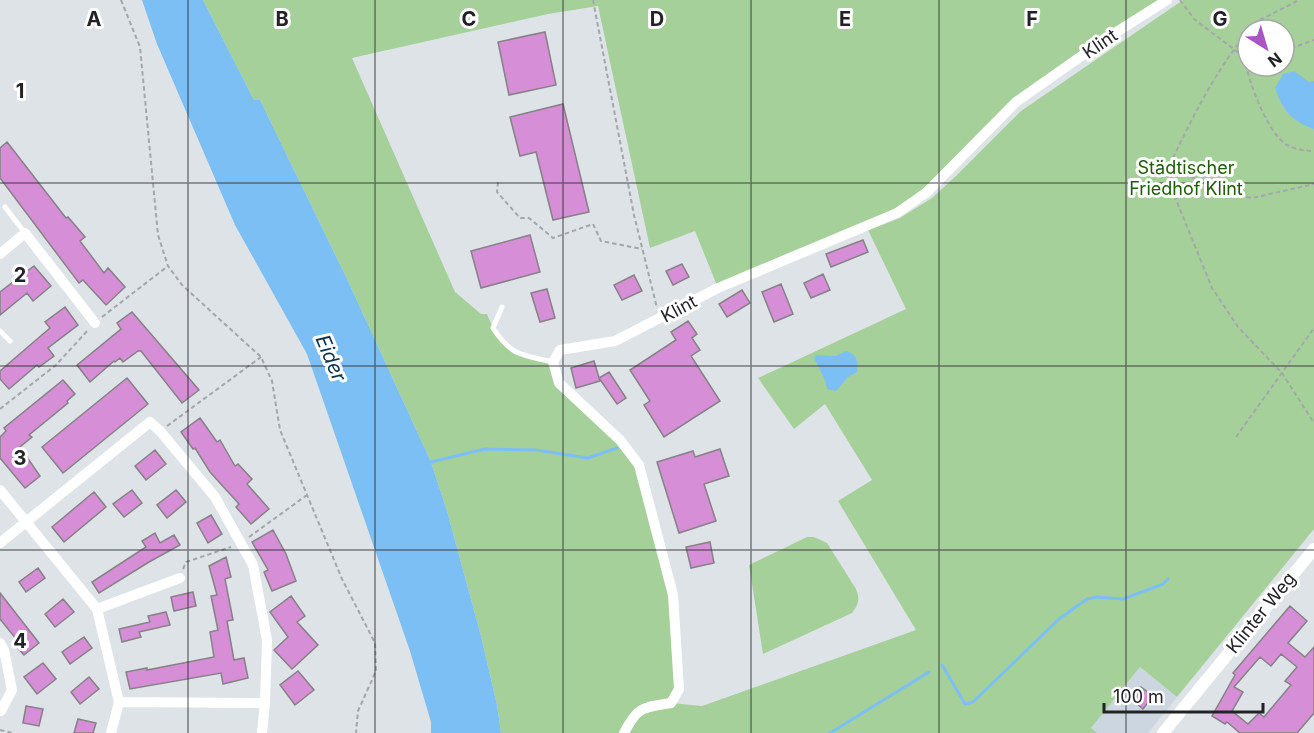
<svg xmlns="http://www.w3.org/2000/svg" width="1314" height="733" viewBox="0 0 1314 733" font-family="Inter,sans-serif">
	<rect width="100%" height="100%" fill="#dee3e8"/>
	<path fill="#ccd6e0" d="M1140,667l37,30 -29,36h-51l-6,-5z"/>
	<path fill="#a6d09a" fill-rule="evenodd" d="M203,0h964l-151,102 -119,111 -179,75 -23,-57 -45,17 -52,-242 -50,8 -196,44 103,234 26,22h6l6,14 24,26 36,8 1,9 85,94 34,130 6,94 -8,14 31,3 214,-76 -78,-129 34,-21 -47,-76 -31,25 -36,-51 148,-69 -38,-79 32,-12 32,-20 24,-22 65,-65 162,-111h131v529l-137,168 -37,-30 -49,61 6,5h-596l-4,-28 -16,-69 -34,-125 -16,-49 -83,-181 -88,-181h-6zM1248,30h36v36h-36z
		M807,537h7l13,6 29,46c4,10 3,15 -4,24l-89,41 -14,-89z"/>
	<path fill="#7cbff5" d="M142,0h61l51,100h6l88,181 83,181 16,49 34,125 16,69 4,28h-70v-11l-21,-71 -103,-297 -72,-129 -78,-181z
		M1294,71l15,11 5,-1v48c-22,-7 -32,-20 -39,-41l8,-14z
		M846,351c10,3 13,10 11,21l-9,5 -12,14 -9,-2 -2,-9 -11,-22 2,-3 20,1z"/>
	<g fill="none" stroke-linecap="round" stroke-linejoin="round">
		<path stroke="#7cbff5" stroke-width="3" d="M431,462l54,-13 51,1 52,8 29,-10
			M942,665l23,39 8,-2 86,-83 28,-20 10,-2 26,2 40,-15 5,-5
			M830,733l99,-61"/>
	</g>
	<path fill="#d68fd7" stroke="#858185" stroke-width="1.5" fill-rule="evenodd" d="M545,32l11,53 -47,10 -11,-53z
		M563,104l26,108 -36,8 -17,-68 -16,4 -10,-39z
		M7,142l59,76 2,-1 17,20 -5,4 24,32 4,-5 17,19 -19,18 -23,-25 -4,3 -79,-105v-30z
		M530,235l10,37 -59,16 -10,-37z
		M863,240l5,12 -37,15 -5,-13z
		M682,264l7,13 -16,8 -7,-14z
		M34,266l17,20 -18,15 -6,-8 -27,22v-23z
		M823,274l7,16 -19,8 -7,-15z
		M634,275l8,16 -20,9 -8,-15z
		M781,284l12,30 -19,8 -12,-30z
		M547,289l8,29 -15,4 -9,-29z
		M742,290l8,13 -23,14 -8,-13z
		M65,307l13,18 -30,23 6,8 -15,11 -2,-2 -28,24 -9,-10v-8l50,-43 -5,-6z
		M132,312l67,78 -17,13 -41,-52h-3l-15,11 -3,-4 -5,4 -1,-1 -24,21 -13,-17 44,-36 -4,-6z
		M688,321l9,13 -5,4 8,12 -9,6 29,45 -56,36 -20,-32 6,-4 -20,-31 46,-30 -5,-8z
		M594,361l6,20 -24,7 -5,-20z
		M609,372l17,26 -9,6 -18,-26z
		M127,378l21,26 -85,69 -21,-26z
		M63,380l12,14 -8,7 1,2 -39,32 3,2 -12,10 20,29 -15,12 -25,-30v-21l6,-6 -2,-3z
		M200,418l17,24 3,-2 15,26 3,-2 14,15 -5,5 22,25 -18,15 -15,-17 3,-3 -29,-32 -15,-24 -2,1 -12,-17z
		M720,449l9,27 -25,8 12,37 -37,12 -22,-71 36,-11 2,6z
		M155,450l11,14 -20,16 -11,-14z
		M132,490l10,13 -18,14 -11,-13z
		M176,490l10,12 -19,16 -10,-13z
		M94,492l12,15 -42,35 -12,-15z
		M211,515l11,19 -14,9 -11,-20z
		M273,530l13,24 10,27 -24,10 -8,-19 4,-2 -16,-28z
		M155,533l5,10 14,-8 6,10 -31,17 -50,31 -7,-11 54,-35 -4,-6z
		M710,542l4,21 -23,5 -5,-21z
		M226,557l5,20 -6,2 8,41 -6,1 7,39 10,-2 4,20 -25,6 -2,-11 -91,16 -4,-17 21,-4v2l67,-13 -4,-25 8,-2 -7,-34 6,-1 -8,-29z
		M38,568l7,10 -19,14 -7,-10z
		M193,592l3,14 -22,5 -3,-14z
		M0,593l39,50 -15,12 -11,-12 4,-3 -17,-21z
		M291,596l14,20 -8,6 21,23 -26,24 -18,-19 14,-13 -18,-25z
		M63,599l11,13 -19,15 -10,-13z
		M1290,606l17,15 -19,22 17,14 9,-10v66l-17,20h-57l-13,-11 -2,2 -13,-8 23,-41 -2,-2zM1281,654l16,13 -12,14 6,4 -27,32 -5,-4 -11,11 -16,-13 11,-19 -9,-5 26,-30 11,9z
		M166,612l4,13 -31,7 2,5 -19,5 -3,-13 31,-7 -2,-6z
		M84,637l8,11 -22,16 -8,-12z
		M43,663l13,16 -19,15 -13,-17z
		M298,671l16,19 -19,15 -15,-20z
		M89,677l10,12 -19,15 -9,-12z
		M1141,687l12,9 -10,13 -12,-10z
		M26,706l17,3 -4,17 -16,-3z
		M78,719l18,4 -3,10h-19z"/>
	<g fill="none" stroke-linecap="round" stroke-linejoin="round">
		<path stroke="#a3a7ab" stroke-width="2" stroke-dasharray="4.5 3" stroke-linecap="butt" d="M121,0l19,47 18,188 10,31 14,19 79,72 11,24 8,49 62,149 33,64 1,28 -18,40 -2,22
			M593,0l41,215 23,93
			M1180,0l14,19 50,38h4
			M1249,30l7,-8 43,-22
			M1248,32c-34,40 -56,87 -79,134l55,27 28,5 62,-14
			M1284,51l30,-11
			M1244,57c4,23 23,76 43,88 8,4 18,6 27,6
			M1169,166l6,31 37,91 26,39 44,46 32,50
			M498,182l-1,10 23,26h9l24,20 40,-14 8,17 41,8
			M102,317l66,-51
			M0,409l56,-44 33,-36
			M167,426l94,-69
			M1236,437l78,-109
			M249,537l58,-42
			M183,569l3,-7 45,-15
			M0,730l13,3"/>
		<path stroke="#fff" stroke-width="5" d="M5,207l20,26
			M502,307l-9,21c18,28 29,27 60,34
			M0,331l10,10"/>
		<path stroke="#fff" stroke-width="10" d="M0,254l25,-21 70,90
			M0,490l97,119 22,93 -8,31
			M0,543l150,-121 10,9 55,66 38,68 14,75 -2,63 -146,-1
			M97,609l83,-31
			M0,643l4,7 8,40 -11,21
			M262,733l3,-30
			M624,733c14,-27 18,-25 47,-30l8,-14 -6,-94 -34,-130 -19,-25 -61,-57 -6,-21 7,-12 55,-9 103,-53 179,-75 30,-21 89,-90 91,-64 60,-38"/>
		<path stroke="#fff" stroke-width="12" d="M1163,733l151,-184"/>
	</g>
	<path fill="none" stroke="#212325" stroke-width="1.5" stroke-opacity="0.55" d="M188,0v733M375,0v733M563,0v733M751,0v733M939,0v733M1126,0v733M0,183h1314M0,366h1314M0,550h1314"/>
	<g text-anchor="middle" stroke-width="6" stroke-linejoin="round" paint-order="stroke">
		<g font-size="18" fill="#212325" stroke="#fff">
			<text transform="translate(1100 44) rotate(-34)" y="6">Klint</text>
			<text transform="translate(679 309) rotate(-28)" y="6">Klint</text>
			<text transform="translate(1261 613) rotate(-51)" y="6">Klinter Weg</text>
		</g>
		<g font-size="18" fill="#1f5a04" stroke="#fff">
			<text x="1186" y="174">Städtischer<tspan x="1186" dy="21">Friedhof Klint</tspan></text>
		</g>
		<g font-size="20" font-style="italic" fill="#082f49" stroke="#fff">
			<text transform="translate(331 358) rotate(67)" y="7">Eider</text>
		</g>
	</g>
	<g font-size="20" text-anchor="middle" font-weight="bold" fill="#212325" stroke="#fff" stroke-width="6" stroke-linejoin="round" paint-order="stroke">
		<text x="94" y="26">A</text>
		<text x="282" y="26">B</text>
		<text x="469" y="26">C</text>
		<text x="657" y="26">D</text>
		<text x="845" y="26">E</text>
		<text x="1032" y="26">F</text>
		<text x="1220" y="26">G</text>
		<text x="20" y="98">1</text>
		<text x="20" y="282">2</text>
		<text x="20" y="465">3</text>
		<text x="20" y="648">4</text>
	</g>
	<g transform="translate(1266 48) rotate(143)"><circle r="28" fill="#ffffff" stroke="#a6a7a8" stroke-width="1.5"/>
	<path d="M0-4.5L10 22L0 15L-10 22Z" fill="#a955c4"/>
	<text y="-9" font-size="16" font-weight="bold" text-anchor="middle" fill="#212325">N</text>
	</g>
	<path d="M1104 703v9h159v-9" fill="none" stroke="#212325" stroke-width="3"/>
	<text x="1113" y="703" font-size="18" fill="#212325" stroke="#ffffff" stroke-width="4.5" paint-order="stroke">100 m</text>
</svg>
